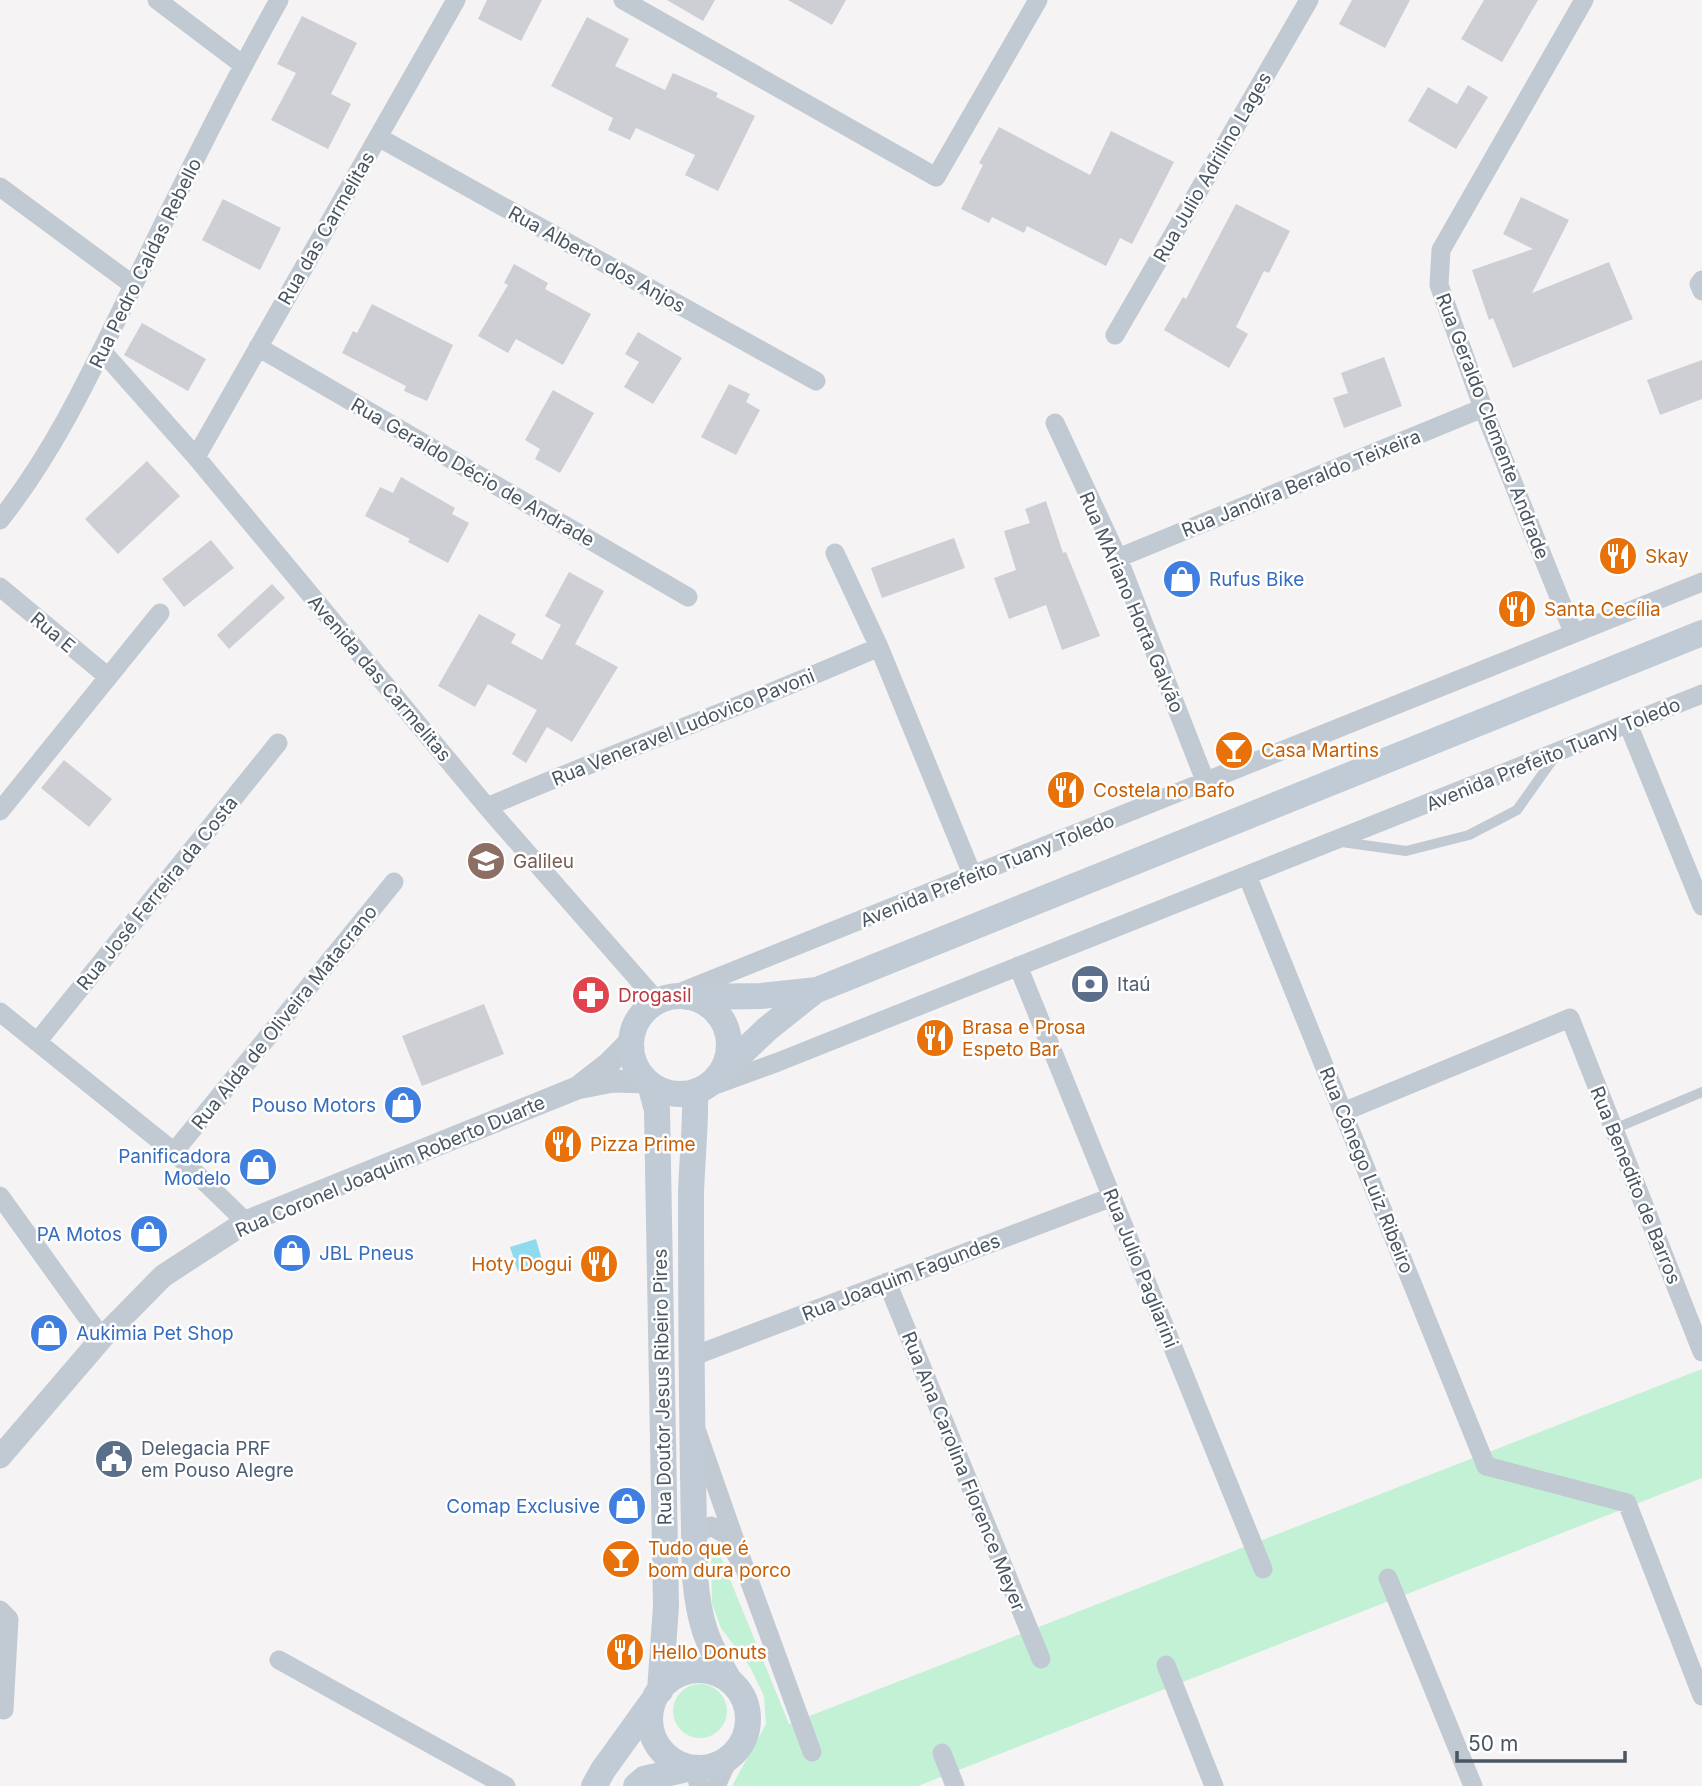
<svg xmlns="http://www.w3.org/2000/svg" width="1702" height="1786" viewBox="0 0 1702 1786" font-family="Inter,sans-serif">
	<rect width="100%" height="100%" fill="#f5f3f3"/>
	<path fill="#c3f1d5" d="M1702,1369v109l-784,308h-186l34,-62 -2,-28 -14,-29 -29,-39 -9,-24 -1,-56 7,2 71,174z
		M673 1711a27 27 0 1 1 54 0a27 27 0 1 1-54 0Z"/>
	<path fill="#90daee" d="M536,1239l7,25 -25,8 -8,-25z"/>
	<path fill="#cdcfd5" d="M487,0h55l-21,41 -43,-22z
		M667,0h48l-12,21z
		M788,0h58l-14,25z
		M1352,0h58l-25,48 -46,-24z
		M1484,0h54l-36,62 -41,-23z
		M302,16l55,27 -26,51 20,10 -23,45 -57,-29 25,-47 -19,-9z
		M587,17l42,22 -14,27 50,24 8,-17 45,20 -2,4 39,19 -37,75 -33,-16 10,-20 -59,-27 -6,12 -22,-10 5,-12 -62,-32z
		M1468,85l20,12 -32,52 -48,-28 20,-34 29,17z
		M999,127l91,48 21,-44 63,31 -42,82 -12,-6 -14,28 -79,-40 -3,7 -32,-16 -3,6 -28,-14 22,-44 -4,-2z
		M1521,197l48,23 -37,73 77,-31 24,57 -120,49 -20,-50 -4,2 -17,-50 61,-21 -30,-15z
		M223,199l58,29 -21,42 -58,-30z
		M1236,204l54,27 -21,42 -5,-2 -28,56 12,7 -19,34 -65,-38 19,-33 3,2z
		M514,264l34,19 -3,6 46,25 -28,51 -47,-26 -8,14 -30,-17 30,-51 -4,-2z
		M372,304l81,41 -26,56 -23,-10 2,-5 -64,-33 11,-22 4,2z
		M142,323l64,36 -18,32 -64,-36z
		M638,332l44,26 -29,46 -29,-17 15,-25 -14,-8z
		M1384,357l18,49 -58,22 -11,-30 15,-5 -7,-20z
		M1702,360v39l-42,16 -13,-35z
		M729,384l21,10 -4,8 14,8 -24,45 -35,-18z
		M553,390l41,23 -34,60 -25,-14 5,-10 -15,-9z
		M147,461l33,35 -62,58 -33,-35z
		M401,477l54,31 -3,6 17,9 -21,40 -40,-21 2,-3 -45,-23 15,-29 13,6z
		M1046,501l17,52 3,-1 34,84 -38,14 -16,-45 -37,14 -15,-41 22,-8 -12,-39 26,-8 -5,-14z
		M954,538l11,30 -83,30 -11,-30z
		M211,540l23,28 -50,39 -22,-28z
		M569,572l35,19 -29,53 43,23 -46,75 -25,-15 -21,36 -14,-9 25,-44 -49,-26 -13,23 -37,-21 41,-72 37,20 -5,9 31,17 19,-35 -16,-9z
		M272,584l13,14 -56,51 -12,-14z
		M64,760l48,39 -23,28 -48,-39z
		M484,1004l20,50 -82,32 -20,-50z"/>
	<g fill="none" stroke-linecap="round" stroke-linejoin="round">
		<path stroke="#c1cad2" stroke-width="10" d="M1342,842l64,9 63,-16 48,-25 39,-55
			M1614,1129l88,-37"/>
		<path stroke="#c1cad2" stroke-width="19" d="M157,0l86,65
			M623,0l313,177 102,-177
			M378,137l438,244
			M0,187l133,98
			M1702,280l-3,4 3,7
			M1115,335l194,-335
			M258,347l430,250
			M103,352l93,105 291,350 171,195
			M1055,423l63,135 88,225
			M196,457l260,-457
			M0,520c57,-72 94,-154 134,-236 46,-95 93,-191 145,-284
			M835,553l44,94 93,227
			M1118,558l365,-150
			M0,587l107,89
			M1573,632l-90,-224 -44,-123 2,-35 143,-250
			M1628,724l74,182
			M487,807c130,-56 263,-103 392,-160
			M0,811l160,-198
			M1247,875l239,591 141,37 75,193
			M1018,966l245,603
			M661,1000l1041,-418
			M0,1012l174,140 72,70
			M37,1042l241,-299
			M701,1090l77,-28 924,-368
			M1343,1112l227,-94 132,334
			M174,1152l220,-270
			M0,1196l102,142
			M887,1282l154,377
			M691,1357l421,-160
			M694,1535l17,-9 12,7 22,36 -48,-137
			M745,1569l67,183
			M1388,1578l85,208
			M0,1610l9,9 -5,91
			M279,1660l227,126
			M1166,1665l48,121
			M942,1753l13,33
			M694,1768l5,18
			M716,1786l12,-26"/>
		<path stroke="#c1cad2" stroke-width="23" d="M582,1084l27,-21 22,-22
			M0,1457l102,-119 61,-62 83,-54 331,-134 36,-7 35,1"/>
		<path stroke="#c1cbd6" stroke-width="26" d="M631 1045a49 49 0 1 1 98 0a49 49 0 1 1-98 0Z
			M687,997l74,-1 56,-6 885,-357
			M721,1073l46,-44 49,-39
			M650,1084l7,26 9,496 -6,85
			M695,1092c1,34 -3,67 -4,101 0,128 1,256 4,384 4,45 11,64 34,103
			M650 1719a49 49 0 1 1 98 0a49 49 0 1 1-98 0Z
			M594,1786l9,-16 49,-68
			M636,1786l8,-7 47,-11"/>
	</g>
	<defs>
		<symbol id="restaurant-disc" viewBox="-11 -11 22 22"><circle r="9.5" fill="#e8710a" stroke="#fff"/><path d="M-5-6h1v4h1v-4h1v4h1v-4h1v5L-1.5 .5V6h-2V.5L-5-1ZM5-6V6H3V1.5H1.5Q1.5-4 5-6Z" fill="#fff"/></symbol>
		<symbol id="shop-disc" viewBox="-11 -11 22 22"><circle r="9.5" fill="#3f7fe0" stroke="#fff"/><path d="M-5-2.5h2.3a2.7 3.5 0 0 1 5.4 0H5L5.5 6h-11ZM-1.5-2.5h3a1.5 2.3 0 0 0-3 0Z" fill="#fff"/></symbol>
		<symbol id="bar-disc" viewBox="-11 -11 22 22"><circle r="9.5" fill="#e8710a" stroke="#fff"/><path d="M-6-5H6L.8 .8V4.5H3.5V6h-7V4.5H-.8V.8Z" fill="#fff"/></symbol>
		<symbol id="school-disc" viewBox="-11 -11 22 22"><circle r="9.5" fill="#8d6e63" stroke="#fff"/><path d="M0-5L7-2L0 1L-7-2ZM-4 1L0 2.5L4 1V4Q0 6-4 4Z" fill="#fff"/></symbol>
		<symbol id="bank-disc" viewBox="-11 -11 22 22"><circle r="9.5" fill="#5c6f8a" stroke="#fff"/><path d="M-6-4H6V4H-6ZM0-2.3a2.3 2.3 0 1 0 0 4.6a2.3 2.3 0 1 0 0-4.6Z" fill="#fff"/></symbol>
		<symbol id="pharmacy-disc" viewBox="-11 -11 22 22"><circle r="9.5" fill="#e0444e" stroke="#fff"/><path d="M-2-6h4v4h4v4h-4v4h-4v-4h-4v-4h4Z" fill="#fff"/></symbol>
		<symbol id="civic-disc" viewBox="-11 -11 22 22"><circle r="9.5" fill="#5c6f8a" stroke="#fff"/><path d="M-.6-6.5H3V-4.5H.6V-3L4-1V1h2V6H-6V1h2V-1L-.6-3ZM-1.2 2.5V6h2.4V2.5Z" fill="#fff"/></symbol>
	</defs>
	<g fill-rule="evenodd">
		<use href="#restaurant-disc" x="1596" y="534" width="44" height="44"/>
		<use href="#shop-disc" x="1160" y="557" width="44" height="44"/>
		<use href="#restaurant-disc" x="1495" y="587" width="44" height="44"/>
		<use href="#bar-disc" x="1212" y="728" width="44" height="44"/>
		<use href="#restaurant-disc" x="1044" y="768" width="44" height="44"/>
		<use href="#school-disc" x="464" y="839" width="44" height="44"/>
		<use href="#bank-disc" x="1068" y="962" width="44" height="44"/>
		<use href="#pharmacy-disc" x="569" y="973" width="44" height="44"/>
		<use href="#restaurant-disc" x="913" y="1016" width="44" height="44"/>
		<use href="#shop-disc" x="381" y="1083" width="44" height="44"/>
		<use href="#restaurant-disc" x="541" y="1122" width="44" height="44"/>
		<use href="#shop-disc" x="236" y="1145" width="44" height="44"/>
		<use href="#shop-disc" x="127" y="1212" width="44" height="44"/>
		<use href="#shop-disc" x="270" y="1231" width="44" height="44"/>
		<use href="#restaurant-disc" x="577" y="1242" width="44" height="44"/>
		<use href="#shop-disc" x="27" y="1311" width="44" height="44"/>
		<use href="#civic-disc" x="92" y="1437" width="44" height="44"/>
		<use href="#shop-disc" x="605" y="1484" width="44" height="44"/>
		<use href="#bar-disc" x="599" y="1537" width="44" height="44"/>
		<use href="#restaurant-disc" x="603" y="1630" width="44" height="44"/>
	</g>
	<g text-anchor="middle" stroke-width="5" stroke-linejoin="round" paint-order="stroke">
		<g font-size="19" fill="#4a5661" stroke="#fff">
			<text transform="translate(1212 167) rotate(-60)" y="7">Rua Julio Adrilino Lages</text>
			<text transform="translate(326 228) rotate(-60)" y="7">Rua das Carmelitas</text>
			<text transform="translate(597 259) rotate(29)" y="7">Rua Alberto dos Anjos</text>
			<text transform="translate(145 263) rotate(-64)" y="7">Rua Pedro Caldas Rebello</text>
			<text transform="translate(1493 426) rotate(69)" y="7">Rua Geraldo Clemente Andrade</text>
			<text transform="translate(473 472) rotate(30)" y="7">Rua Geraldo Décio de Andrade</text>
			<text transform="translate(1301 483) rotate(-22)" y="7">Rua Jandira Beraldo Teixeira</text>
			<text transform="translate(1132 602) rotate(67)" y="7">Rua MAriano Horta Galvão</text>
			<text transform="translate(53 632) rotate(40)" y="7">Rua E</text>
			<text transform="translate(380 678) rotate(50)" y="7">Avenida das Carmelitas</text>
			<text transform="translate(683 727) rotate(-22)" y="7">Rua Veneravel Ludovico Pavoni</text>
			<text transform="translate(1553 754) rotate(-22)" y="7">Avenida Prefeito Tuany Toledo</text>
			<text transform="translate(987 870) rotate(-22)" y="7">Avenida Prefeito Tuany Toledo</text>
			<text transform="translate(157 893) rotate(-51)" y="7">Rua José Ferreira da Costa</text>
			<text transform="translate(284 1017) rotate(-51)" y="7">Rua Alda de Oliveira Matacrano</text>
			<text transform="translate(390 1166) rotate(-23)" y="7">Rua Coronel Joaquim Roberto Duarte</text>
			<text transform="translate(1367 1170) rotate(68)" y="7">Rua Cônego Luiz Ribeiro</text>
			<text transform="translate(1636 1185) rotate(68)" y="7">Rua Benedito de Barros</text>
			<text transform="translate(1141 1268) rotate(68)" y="7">Rua Julio Pagliarini</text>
			<text transform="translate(901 1277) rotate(-21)" y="7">Rua Joaquim Fagundes</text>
			<text transform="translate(662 1387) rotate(-91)" y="7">Rua Doutor Jesus Ribeiro Pires</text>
			<text transform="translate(964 1471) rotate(68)" y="7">Rua Ana Carolina Florence Meyer</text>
		</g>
		<g font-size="19" fill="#c56008" stroke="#fff" text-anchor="start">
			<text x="1645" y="563">Skay</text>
			<text x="1544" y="616">Santa Cecília</text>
			<text x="1261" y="757">Casa Martins</text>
			<text x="1093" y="797">Costela no Bafo</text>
			<text x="962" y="1034">Brasa e Prosa<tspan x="962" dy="22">Espeto Bar</tspan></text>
			<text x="590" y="1151">Pizza Prime</text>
			<text x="572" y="1271" text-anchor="end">Hoty Dogui</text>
			<text x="648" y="1555">Tudo que é<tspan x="648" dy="22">bom dura porco</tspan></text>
			<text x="652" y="1659">Hello Donuts</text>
		</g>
		<g font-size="19" fill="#366cbe" stroke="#fff" text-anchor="end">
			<text x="1209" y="586" text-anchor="start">Rufus Bike</text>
			<text x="376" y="1112">Pouso Motors</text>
			<text x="231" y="1163">Panificadora<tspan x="231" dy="22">Modelo</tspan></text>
			<text x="122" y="1241">PA Motos</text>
			<text x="319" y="1260" text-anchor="start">JBL Pneus</text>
			<text x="76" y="1340" text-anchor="start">Aukimia Pet Shop</text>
			<text x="600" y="1513">Comap Exclusive</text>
		</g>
		<g font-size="19" fill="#785e54" stroke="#fff" text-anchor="start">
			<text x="513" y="868">Galileu</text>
		</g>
		<g font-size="19" fill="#4e5e75" stroke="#fff" text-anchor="start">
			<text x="1117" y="991">Itaú</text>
			<text x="141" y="1455">Delegacia PRF<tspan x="141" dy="22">em Pouso Alegre</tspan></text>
		</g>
		<g font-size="19" fill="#be3a42" stroke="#fff" text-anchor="start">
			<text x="618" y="1002">Drogasil</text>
		</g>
	</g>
	<path d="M1457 1751v10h168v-10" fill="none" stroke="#4a5661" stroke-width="3.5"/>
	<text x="1468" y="1751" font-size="21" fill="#4a5661" stroke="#ffffff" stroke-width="5" paint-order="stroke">50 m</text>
</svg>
